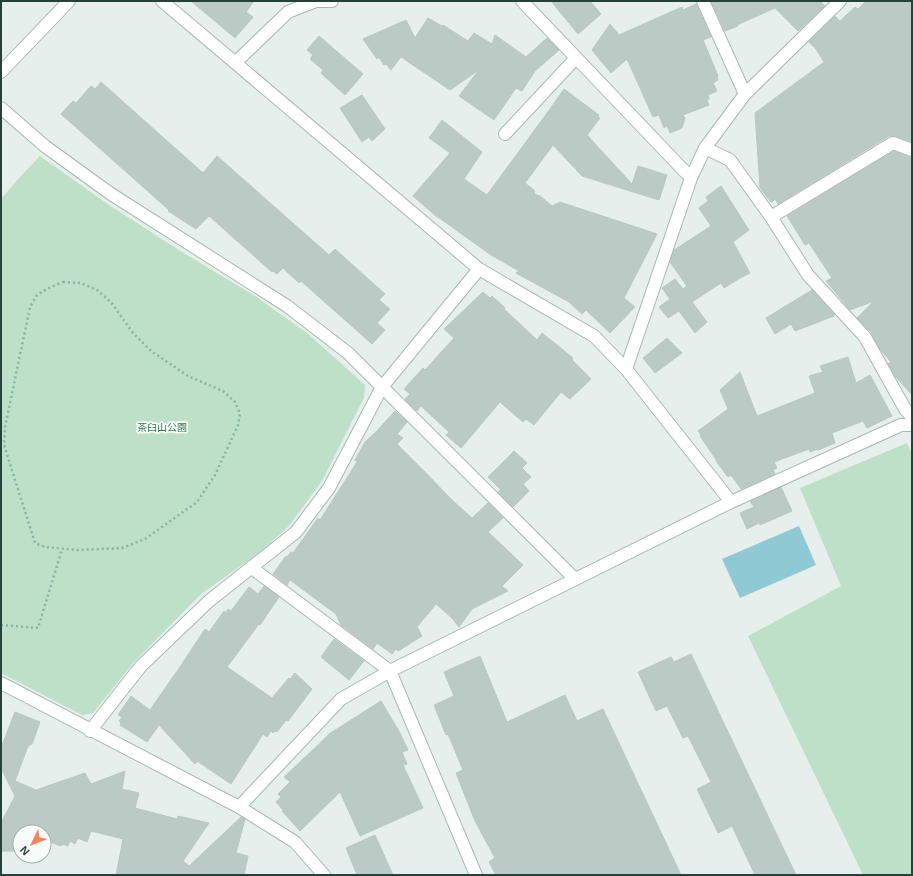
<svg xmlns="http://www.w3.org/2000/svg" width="913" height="876" viewBox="0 0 913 876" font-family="Arial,'Noto Sans JP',sans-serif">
	<rect width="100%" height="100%" fill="#e6efeb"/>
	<path fill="#bfe0c8" d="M40,156l69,49 73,47 73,44 52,37 58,52 -1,13 -42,83 -33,45 -30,27 -58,41 -67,68 -41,51 -11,2 -81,-42v-474l19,-22z
		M907,443l5,11v421h-49l-115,-239 93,-50 -41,-98z"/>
	<path fill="#8ec9d4" d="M799,526l17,39 -76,33 -18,-39z"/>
	<path fill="#bbcac4" stroke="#b8c9c2" d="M191,1h63l-8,11 7,5 -18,21z
		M551,1h39l11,13 -23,20z
		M711,1h109l5,5 -27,25 -23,-23 -38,17 1,1 -13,5z
		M866,1h46v141l-17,-6h-6l-111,68 -3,-5 -4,3 -11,-14 -5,-75 69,-51 -8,-13h1h-1l-7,-7 26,-26 5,5 15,-14 3,2z
		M696,4l15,33 -8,3 15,36h-1l1,4 -5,3 4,8 -9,4 1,4 -2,1 2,5 -26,10 2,3 -3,10 -12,5 -3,-7 -3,2 -5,-13 -6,2 -26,-58 -16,14 -19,-23 18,-26 9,11 63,-28 1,3z
		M428,18l14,8 1,-1 25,16 6,-8 18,11 3,-9 31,22 21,-19 12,12 -24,21 -13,20 -6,-3 -22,32 -35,-24 20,-26 -29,20 -49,-33 -10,13 -5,-6 -2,1 -5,-8 -2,2 -14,-20 43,-19 9,18z
		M319,36l44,38 -18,21 -24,-22 2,-3 -13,-11 3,-4 -6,-5z
		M101,82l102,91 14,-17 112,99 6,-6 50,45 -6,6 11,9 -13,14 8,7 -13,14 -71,-63 -2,2 -16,-15 -6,6 -4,-3 -1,1 -63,-56 -13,13 -28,-18 1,-1 -108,-96 12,-13 3,2 15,-17 4,3z
		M564,89l35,26 -1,2 2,1 -13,17 45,49 6,-18 29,9 -8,25 -77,-24 -29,-31 -28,38 10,8 -1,3 6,2 12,10 8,-4 97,32 -33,64 11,9 -25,26 -24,-23 -4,4 -13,-12 -53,-29 3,-2 -28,-16 -53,-38h-1l-24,-21 37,-43 -21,-15 13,-18 40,32 -18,27 23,16 63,-86z
		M362,95l23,34 -13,12 -3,-4 -7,5 -22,-34z
		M894,151l18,6v238l-16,-18 -8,-13 3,-2 -12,-14 -8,-16 -14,-14 17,-17 -24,9 -24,-29 6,-3 -23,-35 -4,2 -18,-29z
		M721,186l28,44 -16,12 17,31 -10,5 -16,10 -3,-5 -29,19 15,20 -12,11 -16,-22 -11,7 -9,-11 11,-8 -8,-11 13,-9 8,10 4,-3 -17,-24 4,-12 37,-24 -12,-18 9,-7 -2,-4z
		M812,290l22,24v2l-39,15 -4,-7 -16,10 -9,-16z
		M483,292l7,6 2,-2 13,12 -1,1 33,31 5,-7 31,25 -1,2 19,19 -21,20 -9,-7 -27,33 -8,-6 -3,3 -23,-20 -39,46 -15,-13 3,-3 -28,-26 -4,5 -12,-12 5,-5 -6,-5 19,-21 2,2 29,-32 -10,-9z
		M667,338l15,15 -27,20 -12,-15z
		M848,357l8,26 14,-8 22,41 -25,12 -4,-7 -31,12 3,10 -17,7v-1l-8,3 -1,-3 -35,13 3,6 -4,2 2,4 -34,15 -10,-14 -3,2 -12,-16h1l-17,-25 1,-1 -3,-4 30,-22 -8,-19 20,-18 17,44 58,-23 -6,-17 14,-4 -3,-6z
		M395,411l12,11 -10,12 6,4 -6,6 28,28 27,28 20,18 16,-15 15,15 -15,14 35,33 -21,21 6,5 -36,18 -13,18 -7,-9 -16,-14 -19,23 5,9 -24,15 -2,-2 -4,5 -15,-11 -4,6 -32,-24 -5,-11 -46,-34 -3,5 -14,-11 13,-18 1,1 4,-5 2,1 25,-35 2,2 37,-58 -2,-2 10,-18 11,-10z
		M514,451l13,12 -5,5 9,9 -8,7 6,7 -16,16 -15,-15 3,-2 -13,-13z
		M781,487l11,24 -32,14 -1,-2 -12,6 -7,-16 14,-6 -4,-6z
		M264,586l15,11 -19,28 -1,-1 -32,43 45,31 17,-20 1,1 5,-6 17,16 -24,32 -2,-1 -9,12 -2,-1 -2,2 -2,-2 -4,6 -4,-3 -32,50 -34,-23 -2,3 -36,-39 -12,17 -27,-17 1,-2 -2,-2 3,-4 -4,-2 13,-19 19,14 30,-43 25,-38 4,3 15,-21 2,2 2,-4 3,2 18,-24 9,7z
		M334,639l30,22 -15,19 -28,-23z
		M691,654l105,221h-41l-23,-49 -14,7 -21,-44 14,-7 -23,-46 -5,2 -16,-32 -11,5 -18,-39 33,-15 3,5z
		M480,656l27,66 58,-27 12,26 26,-12 78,166h-185l-7,-13 6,-4 -20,-37 -19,-48 7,-3 -15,-36 -2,1 -12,-30 20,-9 -10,-24z
		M381,701l19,32 8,17 -6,2 5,12 -4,1 20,43 -63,28 -20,-44 -40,39 -18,-20 1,-1 -7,-8 5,-5 -3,-3 12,-12 -6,-5 34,-32 11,-11z
		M15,712l25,10 -8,22 -4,2 -13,35 21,9 49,-17 6,11 34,-13 -3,18 17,4 -4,15 42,11 1,-3 31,7 -26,38 6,5 52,-49 4,2 -9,34 12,3 -4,19h-128l7,-36 -32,-8 -4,11 -9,-4 -3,6 -5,-3 -2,5 -6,-2 -1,2 -17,-6v-8h-17l-7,-3v22h-19v-28l14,-27 -14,-28v-20z
		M375,835l18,40h-36l-11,-27z"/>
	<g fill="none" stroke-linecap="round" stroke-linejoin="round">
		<defs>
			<path id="minor" d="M162,1l317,268 115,67 32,33 105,133
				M522,1l169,177
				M703,1l42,93
				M235,63l53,-51 28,-11h16
				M1,108l45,39 65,47 176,112 61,47 227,226
				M505,134l71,-76
				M705,148l25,12 41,57 37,58 57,62 40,72 7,8
				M771,217l122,-74 19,7
				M626,369l65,-191 14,-30 40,-54 95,-93
				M252,568l138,103 86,204
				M1,683l238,124 56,35 29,33
				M90,731l51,-65 68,-65 87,-69 33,-44 53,-101 97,-118
				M239,807l102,-108 49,-28 341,-169 170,-77h11"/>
			<path id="tertiary" d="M1,72l68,-71"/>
		</defs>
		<use href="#minor" stroke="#a8b8b2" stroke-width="14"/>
		<use href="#tertiary" stroke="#a8b8b2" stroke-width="14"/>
		<path stroke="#86b3a5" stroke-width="2.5" stroke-dasharray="2 3" stroke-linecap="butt" d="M63,282l18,1 16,7 14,12 22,31 18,18 37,25 35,15 12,11 5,11 -2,12 -23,50 -18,27 -52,37 -23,9 -44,2 -33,-3 -10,-4 -31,-98 1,-18 25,-120 7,-12 12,-7z
			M1,625l37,3 24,-79"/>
		<use href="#minor" stroke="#fff" stroke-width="12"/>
		<use href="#tertiary" stroke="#fff" stroke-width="12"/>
	</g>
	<g text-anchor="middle" stroke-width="3.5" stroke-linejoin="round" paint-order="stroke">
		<g font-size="10" fill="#2d7a4b" stroke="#f7fbf9">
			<text x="162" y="431">茶臼山公園</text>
		</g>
	</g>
	<rect width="913" height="876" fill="none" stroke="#24423a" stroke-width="4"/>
	<g transform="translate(32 844) rotate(227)"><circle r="19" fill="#f7fbf9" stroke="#a3b1ad"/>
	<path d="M0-3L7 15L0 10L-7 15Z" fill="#f4845f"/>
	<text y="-6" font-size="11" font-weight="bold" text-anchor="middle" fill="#24423a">N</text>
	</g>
</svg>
